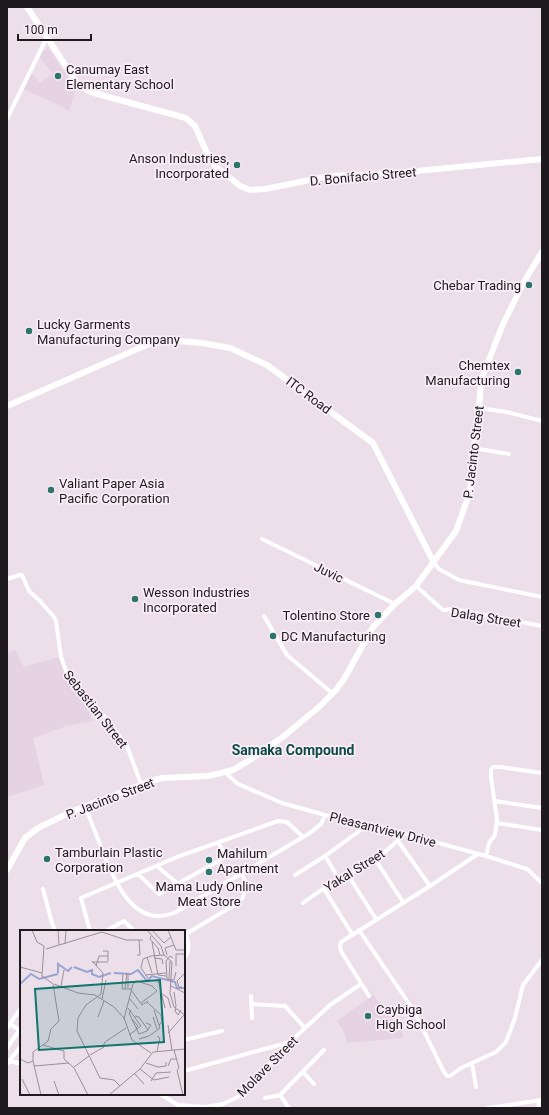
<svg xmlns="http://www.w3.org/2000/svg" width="549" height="1115" viewBox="0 0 549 1115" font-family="Roboto,sans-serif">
	<rect width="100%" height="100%" fill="#ecdfea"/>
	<path fill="#e5d2e2" d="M48,48l28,41 -7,22 -10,-6 -36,-16 8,-17 9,11 12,-10 -14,-18z
		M15,650l9,17 35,-10 7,21 22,22 4,21 -26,5 -33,12 11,47 -37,12v-144z
		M373,995l29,33 1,10 -56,5 -3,-11 -7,-11z"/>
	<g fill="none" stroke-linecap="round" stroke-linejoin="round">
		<path stroke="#fff" stroke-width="4" d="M7,119l40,-82
			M479,408l28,4 35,9
			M473,448l36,6
			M262,539l133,65
			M434,563l5,6 20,11 83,17
			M7,579l13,-4h2l7,16 11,10 14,16 2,4 5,36 7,19 36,40 23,30 14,38
			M416,586l27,24 10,-1 89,17
			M264,616l23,39 45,38
			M227,772l2,4 9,8 44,19 43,12 44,9 117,32 41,13 15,14
			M495,801l47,7
			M85,806c6,15 12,31 18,46 13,31 31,78 73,60l134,-79 11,-9 4,-9
			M497,823l45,7
			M398,841l32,45
			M325,856l14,23
			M486,856l3,-13 6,-8 2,-16 -6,-42v-7l2,-3h7l42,6
			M375,859l28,43
			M157,866l21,18
			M138,874l21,20 65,-36 1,-2 -7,-14
			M295,875l30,-19 44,-32
			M348,875l28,44
			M43,889l9,34 3,8
			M324,889l28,45
			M303,903c12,-9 24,-17 37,-24 21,-11 49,-26 63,-45
			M359,930l55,81 30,61 3,4h3l11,-8 35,-16 10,-10 9,-24 8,-33 19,-25
			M90,931l-9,-33 96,-41 101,-36 9,1 16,15
			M106,931l18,-10 10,10
			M184,935l49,-29 9,-7 4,-10v-5l-4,-10
			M184,959c6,-8 5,-16 2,-25
			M251,996l1,22
			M369,996l-28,-45 -1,-5 1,-4 89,-56 48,-32
			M251,1004l34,2 20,22
			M10,1024l11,7
			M7,1028l14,-20
			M184,1040l38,-9
			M7,1048l14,-20
			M7,1060l14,4
			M472,1063l4,24
			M7,1064l14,-18
			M184,1071l106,-29
			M303,1072l11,12
			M160,1094l18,11 28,2 17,-3 15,-7 52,-55 40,-37 31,-21
			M280,1095l9,13
			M265,1098l15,-3 44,-45
			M538,1101l1,7
			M488,1108l54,-8"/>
		<path stroke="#fff" stroke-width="6" d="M27,7l50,76 10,7 7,3 92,25 9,8 12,27 7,12 26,21 10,4 15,-1 65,-13 66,-3 146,-14
			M7,406l144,-63 28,-2 23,2 28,5 37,17 106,78 61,120
			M7,870l18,-32 13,-10 35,-17 75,-29 14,-4 46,-2 25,-6 17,-10 34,-24 35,-29 17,-17 8,-11 29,-52 22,-23 21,-18 40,-55 14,-39 3,-39 5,-30 3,-43 22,-56 22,-44 17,-28"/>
	</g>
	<g fill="#2c746c" stroke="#f9edf7" stroke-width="1.5">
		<circle cx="58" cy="76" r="4"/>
		<circle cx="237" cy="165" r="4"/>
		<circle cx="529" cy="285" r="4"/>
		<circle cx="29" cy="331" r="4"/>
		<circle cx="518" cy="372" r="4"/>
		<circle cx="51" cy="490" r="4"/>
		<circle cx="135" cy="599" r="4"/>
		<circle cx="378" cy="615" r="4"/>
		<circle cx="273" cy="636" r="4"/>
		<circle cx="47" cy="859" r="4"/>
		<circle cx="209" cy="860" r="4"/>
		<circle cx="209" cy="872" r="4"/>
		<circle cx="368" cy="1016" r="4"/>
	</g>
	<g text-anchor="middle" stroke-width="3.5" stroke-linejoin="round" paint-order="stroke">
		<g font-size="13" fill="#1e1a1e" stroke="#f9edf7" text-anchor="start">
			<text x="66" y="74">Canumay East<tspan x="66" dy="15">Elementary School</tspan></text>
			<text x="229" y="163" text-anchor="end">Anson Industries,<tspan x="229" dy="15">Incorporated</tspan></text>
			<text x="521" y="290" text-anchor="end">Chebar Trading</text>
			<text x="37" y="329">Lucky Garments<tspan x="37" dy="15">Manufacturing Company</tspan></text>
			<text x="510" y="370" text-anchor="end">Chemtex<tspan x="510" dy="15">Manufacturing</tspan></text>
			<text x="59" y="488">Valiant Paper Asia<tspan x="59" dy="15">Pacific Corporation</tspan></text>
			<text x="143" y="597">Wesson Industries<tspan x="143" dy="15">Incorporated</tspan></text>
			<text x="370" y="620" text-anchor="end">Tolentino Store</text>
			<text x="281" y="641">DC Manufacturing</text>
			<text x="55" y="857">Tamburlain Plastic<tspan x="55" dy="15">Corporation</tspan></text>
			<text x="217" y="858">Mahilum<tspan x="217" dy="15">Apartment</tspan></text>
			<text x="209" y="891" text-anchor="middle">Mama Ludy Online<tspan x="209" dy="15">Meat Store</tspan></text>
			<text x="376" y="1014">Caybiga<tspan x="376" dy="15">High School</tspan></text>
		</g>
		<g font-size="13" fill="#1e1a1e" stroke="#f9edf7">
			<text transform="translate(363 176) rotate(-5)" y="5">D. Bonifacio Street</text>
			<text transform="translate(309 395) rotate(37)" y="5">ITC Road</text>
			<text transform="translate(473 452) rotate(-83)" y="5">P. Jacinto Street</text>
			<text transform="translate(329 572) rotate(26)" y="5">Juvic</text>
			<text transform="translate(486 617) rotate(9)" y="5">Dalag Street</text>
			<text transform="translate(96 709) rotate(52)" y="5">Sebastian Street</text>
			<text transform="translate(110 798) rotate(-21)" y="5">P. Jacinto Street</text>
			<text transform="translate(383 829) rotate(14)" y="5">Pleasantview Drive</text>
			<text transform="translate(354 870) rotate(-32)" y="5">Yakal Street</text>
			<text transform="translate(267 1066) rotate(-45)" y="5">Molave Street</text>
		</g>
		<g font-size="14" font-weight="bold" fill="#0d4b45" stroke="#f9edf7">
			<text x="293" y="755">Samaka Compound</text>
		</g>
	</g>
	<g transform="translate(20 930)">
		<rect width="165" height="165" fill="#ecdfea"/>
		<path fill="none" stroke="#98a4d3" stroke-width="2" d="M54,37l13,5 5,-2v4l7,3 12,-4M38,43v-9l10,7 4,-4M94,43l17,1 7,-4 9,11 5,-5 23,6 2,6h8M0,54l11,-10 8,5 19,-5"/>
		<path fill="none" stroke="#9a9098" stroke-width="1" d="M38,0l1,15M127,0l14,16 3,9 8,7 -2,31 4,14 11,8M132,0l12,13 7,-6M148,0l8,20h9M131,6l-1,3 8,9 2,7M132,12l6,33 8,1M45,14l1,-13M26,19l56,-17 24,8h17M83,21h5v10M117,25h3l-1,-15M147,25l-2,-7 9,-3M127,27l5,16M134,28l8,1 1,5M153,28l-3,-2 -4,5 1,18 7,1 2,-8M72,31l11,12 -2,21 -15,11 -8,13 -1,13 23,47 14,2 6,6M72,32h16M76,36l3,-10h9M156,36v-12h9M0,37l22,6M103,43l-1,16h10M125,45l21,-2M128,48l-7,-10 2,-9 8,-3 13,-1M149,49l1,-18M138,50l7,28M34,54l24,9 17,2 19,12 10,11 8,22 19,13M41,56l3,-16M151,56l14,7M162,57h-3l-2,-6 8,-8M108,58v-14M105,59l2,-16M111,60l11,15 6,-4M154,62l2,14 -1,5 3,4 3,-5M141,63l7,5 3,10M82,69l4,-19M110,69l8,10M127,72l14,13 1,7 -3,3M108,78l13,18 -12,9M111,80l-2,3 10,21 8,-3 4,-6 -5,-2M115,86l4,1 9,13M78,87l6,-16M133,87l4,12M104,89l9,-35 4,-3 15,5 5,5 -16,12M112,89l6,7 -2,2M148,95l4,25M148,103l16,-18M119,109l10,-3 11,-8 -6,-18M23,115l21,6v8l10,9 14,27M154,120l5,18 -2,2M137,121l3,-13 -3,-2M70,125l14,-8v-4l4,-3 18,-12M0,129l8,4 5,-2v-9l15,-11 3,-12 8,-8 -6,-37 -11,-8 2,-30 -7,-4 -5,-12M13,131l8,34M126,133l12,4 8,-1v-4M14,136l35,-3M148,136l3,-7h6M54,137l15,-11M120,139l14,11 15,-3M157,140l6,25M115,144l9,10M2,149l8,16M34,151l5,14M131,151l5,-8 15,-1M89,165l31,-26 13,-17 32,-3"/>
		<path fill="#0f766e" fill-opacity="0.15" stroke="#0f766e" stroke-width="2" d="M140,50l4,62 -125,8 -4,-61z"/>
		<rect width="165" height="165" fill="none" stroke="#1e1a1e" stroke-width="2"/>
	</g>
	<rect width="549" height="1115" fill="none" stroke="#1e1a1e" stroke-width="16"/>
	<path d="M18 34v6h73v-6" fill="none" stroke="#1e1a1e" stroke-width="2"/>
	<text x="24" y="34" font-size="12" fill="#1e1a1e" stroke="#f9edf7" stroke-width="3" paint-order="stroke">100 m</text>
</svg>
